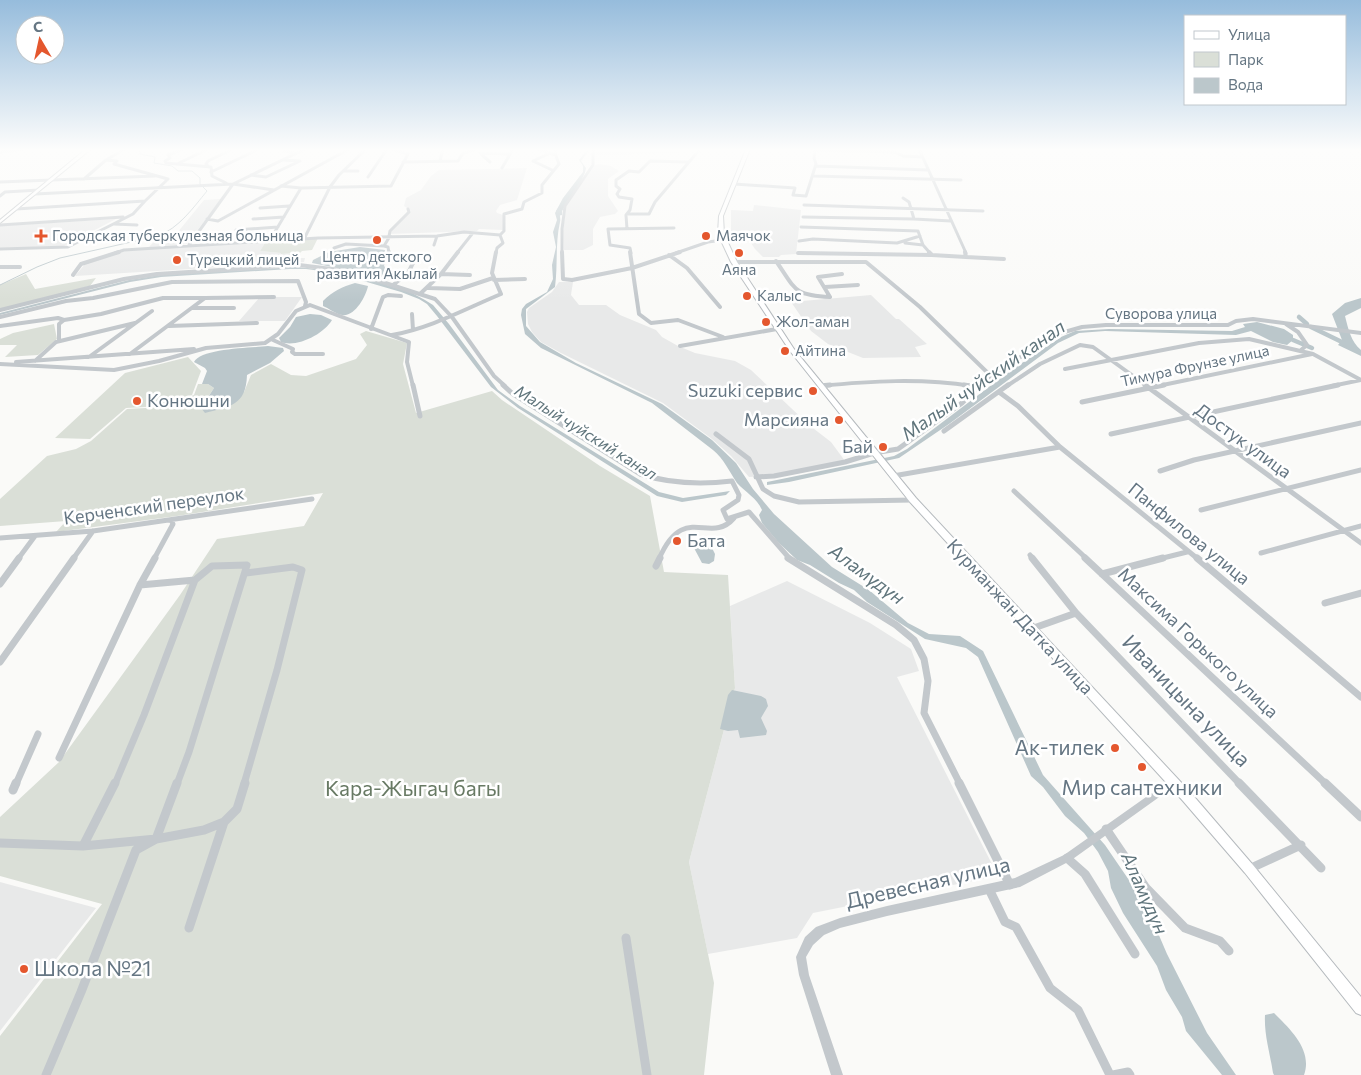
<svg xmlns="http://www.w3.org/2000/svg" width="1361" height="1075" viewBox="0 0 1361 1075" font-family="Commissioner,sans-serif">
	<rect width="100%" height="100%" fill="#fafaf8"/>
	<path fill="#e8e9e9" d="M594,149h84l1,4 -86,2z
		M600,164l11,2 8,5 -11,8v17l10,15 -3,3 -15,3 -3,5 -4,7v16l-10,5h-19l-1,-19 3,-25 29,-41z
		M527,168l-10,32 -17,5 -4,6 1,2 6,2v15l-24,-1 -2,2 -89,3 23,-23 -7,-5 2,-8 15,-8 10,-14 8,-6z
		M221,199l-34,45 -38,3 11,-12 17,-2 27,-33z
		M754,205l47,5 -5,44 -15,1 -2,2h-16l-8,-8 -6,-9h-18v-30l22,1z
		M116,219l-52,27 -64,2v-22z
		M266,241l-6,10 22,2 -1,1h16l-1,4h9l-1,4 -229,14 10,-12 43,-14z
		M559,282h14l-2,13 8,10h27l14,10 36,15 6,7 16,9 17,7 40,8 16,9 58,55 22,17 14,19 -70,14 -26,2 -18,-21 -19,-17 -49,-36 -102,-50 -20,-11 -9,-10 -4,-8 -1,-12 2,-4 23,-16z
		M871,295l25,24h3l28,25 -12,3 6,10 -58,1 -35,-14 -17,-13 -20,-29z
		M260,297h42l-17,24h-46z
		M787,581l83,42 41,26 8,22 -22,6 101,199 -185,37 -16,25 -89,16 -19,-92 46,-174 -5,-82z
		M0,882l96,26 -96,123z"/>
	<path fill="#dadfd7" d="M318,238l-6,12 -10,1 -2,2 -19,1v-1l-21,-2 6,-10z
		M26,274l9,15 61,-11 -6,8 -90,23v-24z
		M54,324l3,15 -19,16 -33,2 12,-12h-17v-6l13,-6z
		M366,331l41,12 -4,21 13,49 76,-22 10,9 98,66 50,30 14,76 64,3 7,113 -46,174 25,121 -10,92h-704v-39l102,-132 -102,-28v-59l59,-55 121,-167 37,-56 87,-13 19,-33 -146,23 -121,16 10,-11 -66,5v-27l47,-43 29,-7 15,-8 36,-32 37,-2 30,-12 4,-11h10l6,4 -6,9 36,-5 7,-17 20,-11 20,11 15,1 50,-17 11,-14 -7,-11z
		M188,357l13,14 -9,24 -29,11 -37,2 -36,31 -35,-1 70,-65z"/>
	<path fill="#bbc7cb" d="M588,149h2l-9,12 5,7c-2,16 -22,26 -26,42 -1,4 1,8 0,12 -5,22 -2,43 -5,65l-29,22v17l14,16 36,21 86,41 50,36 24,23 17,26 21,25 58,53 37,23 39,33 21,11 31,2 23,15 60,124 62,70 41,60 21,49 40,79 29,42h-14l-36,-44 -4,-14 -16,-27 -9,-24 -34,-53 -12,-25 -3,-17 -10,-19 -14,-19 -19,-17 -22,-29 -12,-11 -53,-119 -12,-9 -41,-9 -58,-37 -13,-12 -15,-7 -29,-18 -13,-5 -19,-18 -16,-19 -3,-8 3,-5c-5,-12 -17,-18 -25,-27 -8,-12 -13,-24 -24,-33l-61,-47 -111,-55 -16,-14 -4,-19 1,-6 4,-5 21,-12 6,-13 -1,-14 4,-18 -3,-15 4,-12 -2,-7 8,-15 20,-26v-6l-4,-6z
		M360,247l25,3 -2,8 3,3 -2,4 1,3 -3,9 -70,-14 1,-3 16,-8z
		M296,267l47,4 69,22 13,7 8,5 16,19 49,66 22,16 139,86 24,6 47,-7 -4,4 -44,7 -25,-6 -139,-88 -27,-21 -54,-71 -10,-12 -8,-5 -18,-7 -65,-19 -30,-4h-16l-129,8 -31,5 -130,33v-2l129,-33 31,-5z
		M355,283l13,3c-2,10 -13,31 -26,29 -6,-1 -14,-7 -19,-9v-5c10,-10 19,-14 32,-18z
		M1361,298v10l-16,8c3,12 6,26 16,34v6l-23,-11 4,-5 -10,-26 13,-11z
		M310,314l11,1 11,5c-8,14 -35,28 -51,22l-2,-4 11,-11 6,-10z
		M1257,322l27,7 9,6v5l-6,5 -14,-3 -22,-11 -15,4 -131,-4 -26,2 -21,10 -109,81 -50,34 -110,24 -22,3v-3l127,-26 13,-7 103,-78 51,-34 14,-6 34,-2 123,2 13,-4 -2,-3z
		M268,346l15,2 1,3 -14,12 -23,12c-1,31 -17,31 -42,38l-4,-5 13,-20 -6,-4h-6l5,-13 -2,-3 -11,-6c7,-14 58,-14 74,-16z
		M698,545l13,1 4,8 -1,7 -5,3 -7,-1 -8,-15z
		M732,690l29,6 5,3 2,7 -7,12 6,13 -1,4 -26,3 -2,-8 -10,1 -8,-2 8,-34z
		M1274,1013c16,16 39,37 30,62h-30l-1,-2c-3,-20 -9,-38 -8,-58z"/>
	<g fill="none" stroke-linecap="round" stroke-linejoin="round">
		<path stroke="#bbc7cb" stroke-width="1" d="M0,285l37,-18 23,-9 98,-22c21,-8 35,-28 49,-45l-7,-7v-6l-8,-7h-14l-6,-5 -18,-3 1,-6 -15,-3 -1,-5"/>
		<path stroke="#bbc7cb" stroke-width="4.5" d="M1299,317l8,7
			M1311,327l35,17
			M1293,340l19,8"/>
		<path fill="#bbc7cb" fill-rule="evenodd" d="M580,176l3,2 -21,33v4l-5,1 -1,-5z"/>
		<defs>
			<path id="primary" d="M86,149h5l-91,74v-3z
				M746,149h4l-27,67 1,18 13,28 57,87 122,149 275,295 62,72 108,132v18l-5,-2 -111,-140 -62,-72 -273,-299 -120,-151 -59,-89 -13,-28 1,-18z"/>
		</defs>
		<use href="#primary" stroke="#b5babe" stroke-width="2"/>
		<path stroke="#c3c8cc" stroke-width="3" d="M125,149l-19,11 11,1 -3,3 54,15 -23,22
			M183,149l-15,6 2,3 -5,3 1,2 45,4 1,9 14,7
			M538,149l18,6
			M919,149l47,104
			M815,150l80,2 8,4 19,1
			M284,151l12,2
			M0,152l26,-3
			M480,153l30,1
			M482,155l8,7
			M440,161l3,-12
			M533,161l19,9
			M533,161l15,-7
			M403,162l55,-1 5,-8 11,-3
			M179,163l29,-14
			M208,166l-2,-2 2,-3 25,-12
			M816,166l112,4
			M502,168l11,-19
			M344,171h14
			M211,172l48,-23
			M251,175l15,2 34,-16 -16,-1
			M814,176l147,4
			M368,177l19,-28
			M84,179l22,-19
			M0,182l155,-6
			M734,184l61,4 -2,7 13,1 10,-32 -2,-6 1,-9
			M281,186l20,2 90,-2 17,-32 -17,-5
			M35,194l198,-10 41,6
			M0,196l5,-4 34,-2
			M903,198l6,4 5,17 37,2
			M804,205l179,6
			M260,208l29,-2
			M627,214h22l6,-12 45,-53
			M803,217l111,2
			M207,219l11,2 131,-72
			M253,219l31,-2
			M114,224l23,1
			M0,225l123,-8
			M801,227l117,4 5,14 7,8
			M627,229l-1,-14 4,-5 2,-11 -13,-2 -2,-3 3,-5 -4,-3v-6l13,-9 10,1 11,-11 38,1
			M236,230l42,-3
			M389,236l1,-5 19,-19 -1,-3
			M304,239l26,-52 9,-12 27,-26
			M270,240l31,-52
			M799,241l14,-2 84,4 23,-7
			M905,243l18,2
			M189,245l44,-61 72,-35
			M434,245l3,-9
			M334,248l12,-4 38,2
			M0,249l68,-2 65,-33 12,-13 -129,8
			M115,253l9,-3 194,-12 119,-2 27,-4 36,3
			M389,253l-1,-6 -4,-1 6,-10
			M457,253l15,-19
			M496,253l1,-5 6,-5 -3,-8 4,-4v-17l18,-5 2,-7 18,-9v-8l17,-21 -4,-11 1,-4
			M562,253v-24l3,-23 28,-41v-16
			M631,253l-1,-5 -20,-3 -2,-16 66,-1
			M676,253l32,-11 15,-2"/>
		<path stroke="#c3c8cc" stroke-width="4" d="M389,252l1,5 24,4 -6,12 -15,12
			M562,252l1,27 9,1 60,-12 48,-16
			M630,252l9,62 12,9 27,-3 45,17
			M965,252l1,5 38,2
			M798,253l134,2 -3,-3
			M669,255l18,13 33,39
			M932,255l34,2
			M776,261c20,29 17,34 54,36
			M734,262h132l54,45 72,70
			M0,267h20
			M441,274l29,1
			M73,275l8,-11 38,-12
			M494,280l31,-1
			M825,287l33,-2
			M429,288l31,1 33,-11
			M421,293l20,-19 17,-22
			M830,297l-12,-20 24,-3
			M205,298l69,-1
			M193,308h41
			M0,310l124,-31 33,-5 142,-9 49,6 87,28 17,18 42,59 11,10
			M412,314l1,16
			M0,317l66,-16 27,-3 79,-16 126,-1 8,21 -1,4
			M64,320l37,-6 62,-16h42l-75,56
			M1286,324l12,8 9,13 -6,5
			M0,326l58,-8 6,2 -5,4v17
			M169,326l88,-3
			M371,329l12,-32 5,-2 13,1
			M392,335c39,-7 73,-26 109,-41l-9,-21 4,-21
			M273,340l20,9 -1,3 3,2h28
			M680,346l97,-17
			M89,357l63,-46
			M35,361l21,-19 79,-19
			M16,362l178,-13
			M0,364l114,6 45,-9 47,-13 59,-5 13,-9 18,-23 14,-6 99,37 -2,20 6,24
			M1065,369l134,-26 50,-4 64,15 48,26
			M820,386c51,-5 101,-8 152,0
			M978,386l63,-43 20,-10 21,-6 24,-2h122l8,-4 17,-2 108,14
			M1007,386l33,-22 40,-19 13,2 54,39
			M1158,386l154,-32
			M1332,386l29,-6"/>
		<path stroke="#c3c8cc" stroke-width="5" d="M413,385l7,31
			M503,385l10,9 127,80c31,10 60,11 92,7l7,14 -1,5 -15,10 4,9 22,-7 41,47
			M964,385l13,2
			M1145,385l216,158
			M820,386l10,-1
			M999,392l19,14 42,41 138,112
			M1082,402l82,-17
			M944,431l64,-46
			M716,434l33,25 14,30 11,7 25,6 114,-2
			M1111,434l227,-49
			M1160,471l34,-11 167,-37
			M893,476l167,-29
			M756,477l18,-1 71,-14 29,-9 24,-4 64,-46 18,-18
			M1014,491l73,68
			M1201,510l160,-40
			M0,538l93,-7 219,-32
			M1261,553l100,-27
			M1030,555l3,4
			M18,559l17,-23
			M73,559l20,-28
			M154,559l19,-35 -2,-4
			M659,559c25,-58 51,-13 75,-41
			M1159,559l28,-7"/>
		<path stroke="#c3c8cc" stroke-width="7" d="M788,558l108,67 18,15 10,19 4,22 -4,32 36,71
			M1032,558l44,55 164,171
			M1085,558l241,226
			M1197,558l164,139
			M656,566l4,-8
			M1102,574l61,-16
			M0,584l19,-26
			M1325,603l36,-10
			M1031,629l45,-16
			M0,662l74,-104
			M59,758l81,-173 15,-27
			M16,784l22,-50
			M115,784l29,-69 51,-135 -55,5
			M177,784l12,-32 58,-187 -35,1 -17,14
			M244,784l33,-114 25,-100 -9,-3 -47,6"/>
		<path stroke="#c3c8cc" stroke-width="9" d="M959,783l51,102
			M1239,783l82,85
			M1325,783l36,34
			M13,790l3,-7
			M1106,829l40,59 39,40 35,13 9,10
			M0,843l83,3 32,-63
			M83,846l73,-7 21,-56
			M1067,858l18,16 50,80
			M1249,869l52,-24
			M989,889l16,33 11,5 34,61 28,22 32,65
			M189,928l35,-106 13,-13 8,-26
			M626,938l21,137
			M46,1075l35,-83 55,-142 20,-11 48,-9 20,-8
			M1113,1075l15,-3 2,3"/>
		<path fill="#c3c8cc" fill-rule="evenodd" d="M1173,778l3,1 2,3 -2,3 -106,76 -50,26 -133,29 -47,12 -16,7 -11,10 -7,12 3,18 34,100h-12l-32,-100 -3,-18 9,-20 11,-10 24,-9 47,-12 128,-28 49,-23z"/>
		<use href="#primary" fill="#fff" fill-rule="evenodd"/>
	</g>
	<linearGradient id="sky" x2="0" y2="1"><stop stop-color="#96bcdc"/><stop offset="0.5" stop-color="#fdfdfc"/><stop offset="1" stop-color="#fdfdfc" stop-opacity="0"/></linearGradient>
	<rect width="1361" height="300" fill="url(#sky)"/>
	<g fill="#e4572e" stroke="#fff" stroke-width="2">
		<path d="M38.5 228.5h5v5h5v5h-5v5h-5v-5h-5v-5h5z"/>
		<circle cx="706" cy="236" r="5"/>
		<circle cx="377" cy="240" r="5"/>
		<circle cx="739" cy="253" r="5"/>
		<circle cx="177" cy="260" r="5"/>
		<circle cx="747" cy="296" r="5"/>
		<circle cx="766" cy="322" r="5"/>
		<circle cx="785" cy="351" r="5"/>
		<circle cx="813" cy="391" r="5"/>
		<circle cx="137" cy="401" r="5"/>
		<circle cx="839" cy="420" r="5"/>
		<circle cx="883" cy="447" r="5"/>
		<circle cx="677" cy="541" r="5"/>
		<circle cx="1115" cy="748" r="5"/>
		<circle cx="1142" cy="767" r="5"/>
		<circle cx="24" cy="969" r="5"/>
	</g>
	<g text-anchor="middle" stroke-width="5" stroke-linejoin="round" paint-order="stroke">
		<g font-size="15" fill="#657683" stroke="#fff" text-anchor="start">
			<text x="52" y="241">Городская туберкулезная больница</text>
			<text x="716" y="241">Маячок</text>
			<text x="377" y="262" text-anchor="middle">Центр детского<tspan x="377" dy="17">развития Акылай</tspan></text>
			<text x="187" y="265">Турецкий лицей</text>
			<text x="739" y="275" text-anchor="middle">Аяна</text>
			<text x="757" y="301">Калыс</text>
			<text x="776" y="327">Жол-аман</text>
			<text x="795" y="356">Айтина</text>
		</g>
		<g font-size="15" fill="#657683" stroke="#fff">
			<text x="1161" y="319">Суворова улица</text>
			<text transform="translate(1195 366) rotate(-12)" y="5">Тимура Фрунзе улица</text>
		</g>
		<g font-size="16" font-style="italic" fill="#60757c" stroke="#fff">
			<text transform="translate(586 432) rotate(32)" y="6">Малый чуйский канал</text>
		</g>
		<g font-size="18" fill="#657683" stroke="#fff" text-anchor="end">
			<text x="803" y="397">Suzuki сервис</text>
			<text x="147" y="407" text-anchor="start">Конюшни</text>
			<text x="829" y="426">Марсияна</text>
			<text x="873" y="453">Бай</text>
			<text x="687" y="547" text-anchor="start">Бата</text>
		</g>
		<g font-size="18" fill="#657683" stroke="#fff">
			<text transform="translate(1243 441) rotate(36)" y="6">Достук улица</text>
			<text transform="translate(154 506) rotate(-8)" y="6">Керченский переулок</text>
			<text transform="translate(1189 534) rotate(39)" y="6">Панфилова улица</text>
			<text transform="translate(1020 617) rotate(47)" y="6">Курманжан Датка улица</text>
			<text transform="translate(1198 643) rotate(43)" y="6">Максима Горького улица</text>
		</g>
		<g font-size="19" font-style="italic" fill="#60757c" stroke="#fff">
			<text transform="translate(983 380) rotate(-35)" y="7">Малый чуйский канал</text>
			<text transform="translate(867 574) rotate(36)" y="7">Аламүдүн</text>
			<text transform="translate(1145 893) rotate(66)" y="7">Аламүдүн</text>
		</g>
		<g font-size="21" fill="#657683" stroke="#fff">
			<text transform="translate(1186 701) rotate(46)" y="7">Иваницына улица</text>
			<text transform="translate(928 883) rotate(-13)" y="7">Древесная улица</text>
		</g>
		<g font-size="21" fill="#657683" stroke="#fff" text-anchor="end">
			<text x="1105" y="755">Ак-тилек</text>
			<text x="1142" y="795" text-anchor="middle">Мир сантехники</text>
			<text x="34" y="976" text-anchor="start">Школа №21</text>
		</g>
		<g font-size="21" fill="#687a64" stroke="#fff">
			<text x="413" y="796">Кара-Жыгач багы</text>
		</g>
	</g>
	<rect x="1184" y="15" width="162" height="90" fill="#ffffff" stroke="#c1c8cd"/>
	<rect x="1194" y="31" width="25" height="8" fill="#ffffff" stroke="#c1c8cd"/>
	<text x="1228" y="40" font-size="15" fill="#657683">Улица</text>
	<rect x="1194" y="52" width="25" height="15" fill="#dadfd7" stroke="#c1c8cd"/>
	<text x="1228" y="65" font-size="15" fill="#657683">Парк</text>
	<rect x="1194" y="78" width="25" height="15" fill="#bbc7cb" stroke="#c1c8cd"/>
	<text x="1228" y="90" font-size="15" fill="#657683">Вода</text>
	<g transform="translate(40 40) rotate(351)"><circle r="24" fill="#ffffff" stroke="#c1c8cd"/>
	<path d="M0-4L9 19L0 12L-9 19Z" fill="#e4572e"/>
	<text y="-8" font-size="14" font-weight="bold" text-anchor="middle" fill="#657683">С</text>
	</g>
</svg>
